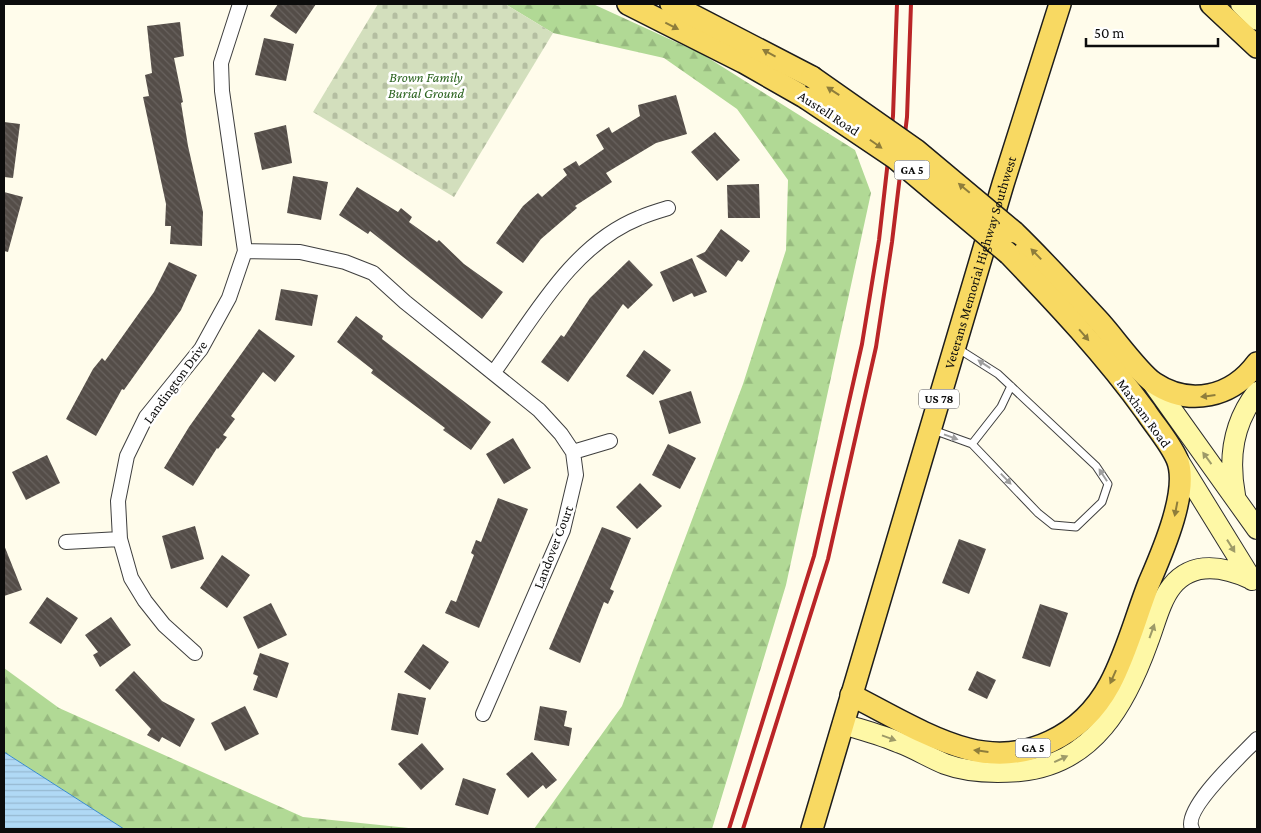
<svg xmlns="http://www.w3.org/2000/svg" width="1261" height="833" viewBox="0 0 1261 833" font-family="'Crimson Pro',serif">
	<defs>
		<pattern id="forest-firs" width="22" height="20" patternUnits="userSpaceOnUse" patternTransform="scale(1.25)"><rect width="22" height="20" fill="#b1d995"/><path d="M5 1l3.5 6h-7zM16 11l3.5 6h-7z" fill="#97b97f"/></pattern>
		<pattern id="cemetery-stones" width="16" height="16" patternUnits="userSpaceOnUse" patternTransform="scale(1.25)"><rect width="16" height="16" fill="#d3dfbd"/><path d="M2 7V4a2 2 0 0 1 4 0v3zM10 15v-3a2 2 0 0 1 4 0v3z" fill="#b4bea1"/></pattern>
		<pattern id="water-rules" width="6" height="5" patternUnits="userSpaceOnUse" patternTransform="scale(1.25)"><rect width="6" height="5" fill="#b0d9f5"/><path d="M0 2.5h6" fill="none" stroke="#96b9d1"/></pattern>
		<pattern id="building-back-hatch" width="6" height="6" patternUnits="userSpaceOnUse" patternTransform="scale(1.25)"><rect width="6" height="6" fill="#544d48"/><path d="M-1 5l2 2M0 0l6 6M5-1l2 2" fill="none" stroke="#68625e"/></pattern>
	</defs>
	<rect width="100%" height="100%" fill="#fffceb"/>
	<path fill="url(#forest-firs)" d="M505,4h88l109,50 153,96 16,43 -85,392 -74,244h-178l88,-123 121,-322 43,-134 2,-70 -51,-71 -73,-51 -111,-25z
		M4,668l55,40 244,109 115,12h-294l-120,-77z"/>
	<path fill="url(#cemetery-stones)" d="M378,4h127l48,29 -99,164 -141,-85z"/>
	<path fill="url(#water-rules)" stroke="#378bcc" d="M4,752l120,77h-120z"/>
	<path fill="url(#building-back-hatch)" d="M278,4h38l-20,30 -26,-18z
		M180,22l4,34 -10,2 9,44 -2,1 7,43 15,66 -1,34 -32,-2 1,-18h-6l1,-22 -23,-107 6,-1 -4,-21 7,-2 -5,-47z
		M264,38l30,6 -8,37 -31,-6z
		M676,95l11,39 -31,9 -50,30 6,9 -37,24 2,2 -36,31 -18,24 -27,-20 27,-37 15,-13 4,4 25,-22 -4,-6 13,-8 3,5 25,-17 -8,-14 13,-8 3,6 28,-17 -2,-11z
		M4,122l16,2 -7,54 -9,-1z
		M286,125l6,38 -30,7 -8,-37z
		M715,132l25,28 -23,21 -26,-29z
		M293,176l35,6 -7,38 -34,-7z
		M759,184l1,34h-32l-1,-33z
		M357,187l41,25 3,-4 11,9 -3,5 28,20 2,-2 25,24 39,28 -21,27 -112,-88 -2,3 -29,-19z
		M4,192l19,5 -15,55 -4,-1z
		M721,229l29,22 -8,11 -4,-2 -12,17 -30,-21 9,-4z
		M692,258l15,34 -13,5 -2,-4 -19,9 -13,-30z
		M629,260l24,25 -25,24 -5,-5 -55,78 -27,-20 20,-27 3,2 26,-39z
		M169,262l28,13 -16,35 -57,80 -2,-1 -26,47 -30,-17 27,-50 9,-11 3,3 49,-69z
		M281,289l37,6 -6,31 -37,-6z
		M356,316l27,20 -1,3 109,83 -20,28 -28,-20 2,-2 -74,-55 2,-3 -36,-28z
		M259,329l36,27 -20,26 -12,-10 -32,44 4,3 -12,16 4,2 -9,12 -1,-1 -24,38 -29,-18 25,-41z
		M644,350l27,20 -18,25 -27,-19z
		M691,391l10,32 -32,11 -10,-33z
		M513,438l18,30 -27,16 -18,-30z
		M668,444l28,14 -16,31 -28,-14z
		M47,455l13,28 -34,17 -14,-28z
		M640,483l22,23 -25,23 -21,-22z
		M498,498l30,11 -49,119 -34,-15 6,-13 5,2 18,-47 -3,-2 5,-13 5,2z
		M195,526l9,33 -33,10 -9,-33z
		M602,527l29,11 -21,51 4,2 -6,13 -4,-2 -24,61 -31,-14z
		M959,539l27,10 -17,45 -27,-11z
		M4,545l18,45 -18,6z
		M222,555l28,20 -23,33 -27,-20z
		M47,597l31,21 -17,26 -32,-21z
		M271,603l16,32 -29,14 -15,-32z
		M1040,604l28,9 -18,54 -28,-9z
		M111,617l20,28 -31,22 -7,-12 5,-3 -13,-17z
		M423,644l26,18 -19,28 -26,-18z
		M260,653l29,10 -12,35 -24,-8 5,-14 -5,-2z
		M134,671l28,30 33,18 -15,28 -18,-10 -3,5 -12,-7 4,-6 -36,-39z
		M977,671l19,9 -9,19 -19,-9z
		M398,693l28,5 -8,37 -27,-5z
		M245,706l14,28 -34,17 -14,-28z
		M540,706l27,5 -3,15 8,2 -3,18 -35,-6z
		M422,743l22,26 -23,21 -23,-26z
		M532,752l25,28 -11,9 -3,-4 -15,13 -22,-24z
		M463,778l33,11 -8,26 -33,-10z"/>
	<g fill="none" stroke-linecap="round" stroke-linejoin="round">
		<defs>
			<path id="service" d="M933,430l39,14 66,69 15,12 23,2 26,-25 6,-18 -12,-18 -98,-92 -41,-26
				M972,444l29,-37 10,-21"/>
			<path id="minor" d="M245,251l55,1 45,10 28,11 32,29 134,108 22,24 12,18 3,23 -13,55 -80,184
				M494,372c40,-55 78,-127 145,-154 9,-4 19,-7 29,-10
				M573,452l37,-11
				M66,542l54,-3
				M195,653l-31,-28 -19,-24 -14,-23 -11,-39 -2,-38 9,-45 19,-39 55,-68 28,-51 16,-47 -23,-160 -1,-28 19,-59
				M1192,829c-10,-20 51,-75 65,-90"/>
			<path id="secondary" d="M1241,4l16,16
				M1152,382l105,147
				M1178,460l74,120
				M1235,495c-7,-38 -2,-72 22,-103
				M843,724c19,6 39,11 57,19 16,6 30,15 45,21 24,9 50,9 75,7 74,-7 106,-68 128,-129 7,-18 12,-41 24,-56 21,-26 53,-19 79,-7"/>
			<g id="primary">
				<path d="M628,4l115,58 63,36"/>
				<path d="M671,4l141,73"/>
				<path d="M1211,4l46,43"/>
				<path d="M1014,232c29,28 56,58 84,88 15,16 40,52 56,63 36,24 78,14 103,-20"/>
				<path d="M851,695c36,18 78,44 117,54 58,15 114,-13 142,-65 17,-32 26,-68 39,-101 13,-30 41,-93 28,-124 -7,-16 -21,-32 -31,-47 -41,-57 -89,-108 -137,-158"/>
				<path id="s1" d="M812,829l191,-645 57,-180"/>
			</g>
		</defs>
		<use href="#service" stroke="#3f3f3f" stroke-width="9"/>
		<use href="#minor" stroke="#3f3f3f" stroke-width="16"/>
		<use href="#secondary" stroke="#2e2e2e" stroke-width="22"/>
		<use href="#primary" stroke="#1d1d1d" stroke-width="24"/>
		<use href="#service" stroke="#fff" stroke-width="7"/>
		<use href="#minor" stroke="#fff" stroke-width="14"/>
		<use href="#secondary" stroke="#fef8a6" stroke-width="20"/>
		<use href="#primary" stroke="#f8d962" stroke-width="21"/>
		<path stroke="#ba2527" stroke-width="4" d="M729,829l85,-273 48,-212 17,-104 14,-124 4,-112
			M743,829l85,-270 48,-212 16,-105 15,-125 4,-113"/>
		<defs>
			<path id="primary-bridge" d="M812,77l104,73 98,82
				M806,98l89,60 114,96"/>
		</defs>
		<use href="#primary-bridge" stroke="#1d1d1d" stroke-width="24" stroke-linecap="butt"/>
		<use href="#primary-bridge" stroke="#f8d962" stroke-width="21"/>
	</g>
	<defs><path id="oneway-solid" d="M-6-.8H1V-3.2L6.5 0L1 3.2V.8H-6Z" transform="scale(1.25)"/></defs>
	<g fill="#8e7d3b">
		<use href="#oneway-solid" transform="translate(672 26) rotate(27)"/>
		<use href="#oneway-solid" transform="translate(769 53) rotate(-151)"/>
		<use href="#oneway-solid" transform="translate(833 91) rotate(-147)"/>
		<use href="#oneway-solid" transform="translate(876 144) rotate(35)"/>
		<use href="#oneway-solid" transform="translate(964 188) rotate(-140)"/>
		<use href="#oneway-solid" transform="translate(1036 254) rotate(-134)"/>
		<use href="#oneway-solid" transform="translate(1084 335) rotate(49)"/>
		<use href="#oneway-solid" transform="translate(1208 396) rotate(173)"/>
		<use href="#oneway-solid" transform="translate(1176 509) rotate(101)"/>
		<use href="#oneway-solid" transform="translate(1113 677) rotate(114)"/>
		<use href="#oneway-solid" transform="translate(981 751) rotate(-173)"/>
	</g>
	<g fill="#9e9e9e">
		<use href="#oneway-solid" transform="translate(984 364) rotate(-147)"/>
		<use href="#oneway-solid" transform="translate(951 437) rotate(20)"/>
		<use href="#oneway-solid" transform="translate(1103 475) rotate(-123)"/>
		<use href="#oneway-solid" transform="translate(1006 479) rotate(46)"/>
	</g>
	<g fill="#9d9a68">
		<use href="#oneway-solid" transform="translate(1207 458) rotate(-126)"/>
		<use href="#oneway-solid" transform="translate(1231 546) rotate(58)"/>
		<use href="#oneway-solid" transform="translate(1152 631) rotate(-70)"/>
		<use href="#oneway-solid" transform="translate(889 738) rotate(20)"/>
		<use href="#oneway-solid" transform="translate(1061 759) rotate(-25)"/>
	</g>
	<g text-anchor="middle" stroke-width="5" stroke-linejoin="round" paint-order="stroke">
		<g fill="#fff" stroke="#555" stroke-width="1">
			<rect x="894.5" y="160.5" width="35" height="19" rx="4"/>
			<rect x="919" y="389.5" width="40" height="19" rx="4"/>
			<rect x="1015.5" y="738.5" width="35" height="19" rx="4"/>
		</g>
		<g font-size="12" font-weight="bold" fill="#0c0c0c">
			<text x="912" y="174">GA 5</text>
			<text x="939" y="403">US 78</text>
			<text x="1033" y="752">GA 5</text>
		</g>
		<g font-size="14" font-style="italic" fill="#29621d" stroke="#fff">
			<text x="426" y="82">Brown Family<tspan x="426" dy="16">Burial Ground</tspan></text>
		</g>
		<g font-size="14" fill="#0c0c0c" stroke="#fff">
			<text transform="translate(829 113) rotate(33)" y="5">Austell Road</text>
			<text dy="5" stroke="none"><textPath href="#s1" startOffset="591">Veterans Memorial Highway Southwest</textPath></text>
			<text transform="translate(175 382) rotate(-54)" y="5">Landington Drive</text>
			<text transform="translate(1144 413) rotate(54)" y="5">Maxham Road</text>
			<text transform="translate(553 547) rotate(-69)" y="5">Landover Court</text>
		</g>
	</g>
	<rect width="1261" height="833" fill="none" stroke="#0c0c0c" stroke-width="10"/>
	<path d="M1086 38v8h132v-8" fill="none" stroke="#0c0c0c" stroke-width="2.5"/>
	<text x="1094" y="38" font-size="15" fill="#0c0c0c" stroke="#ffffff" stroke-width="4" paint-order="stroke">50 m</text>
</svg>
